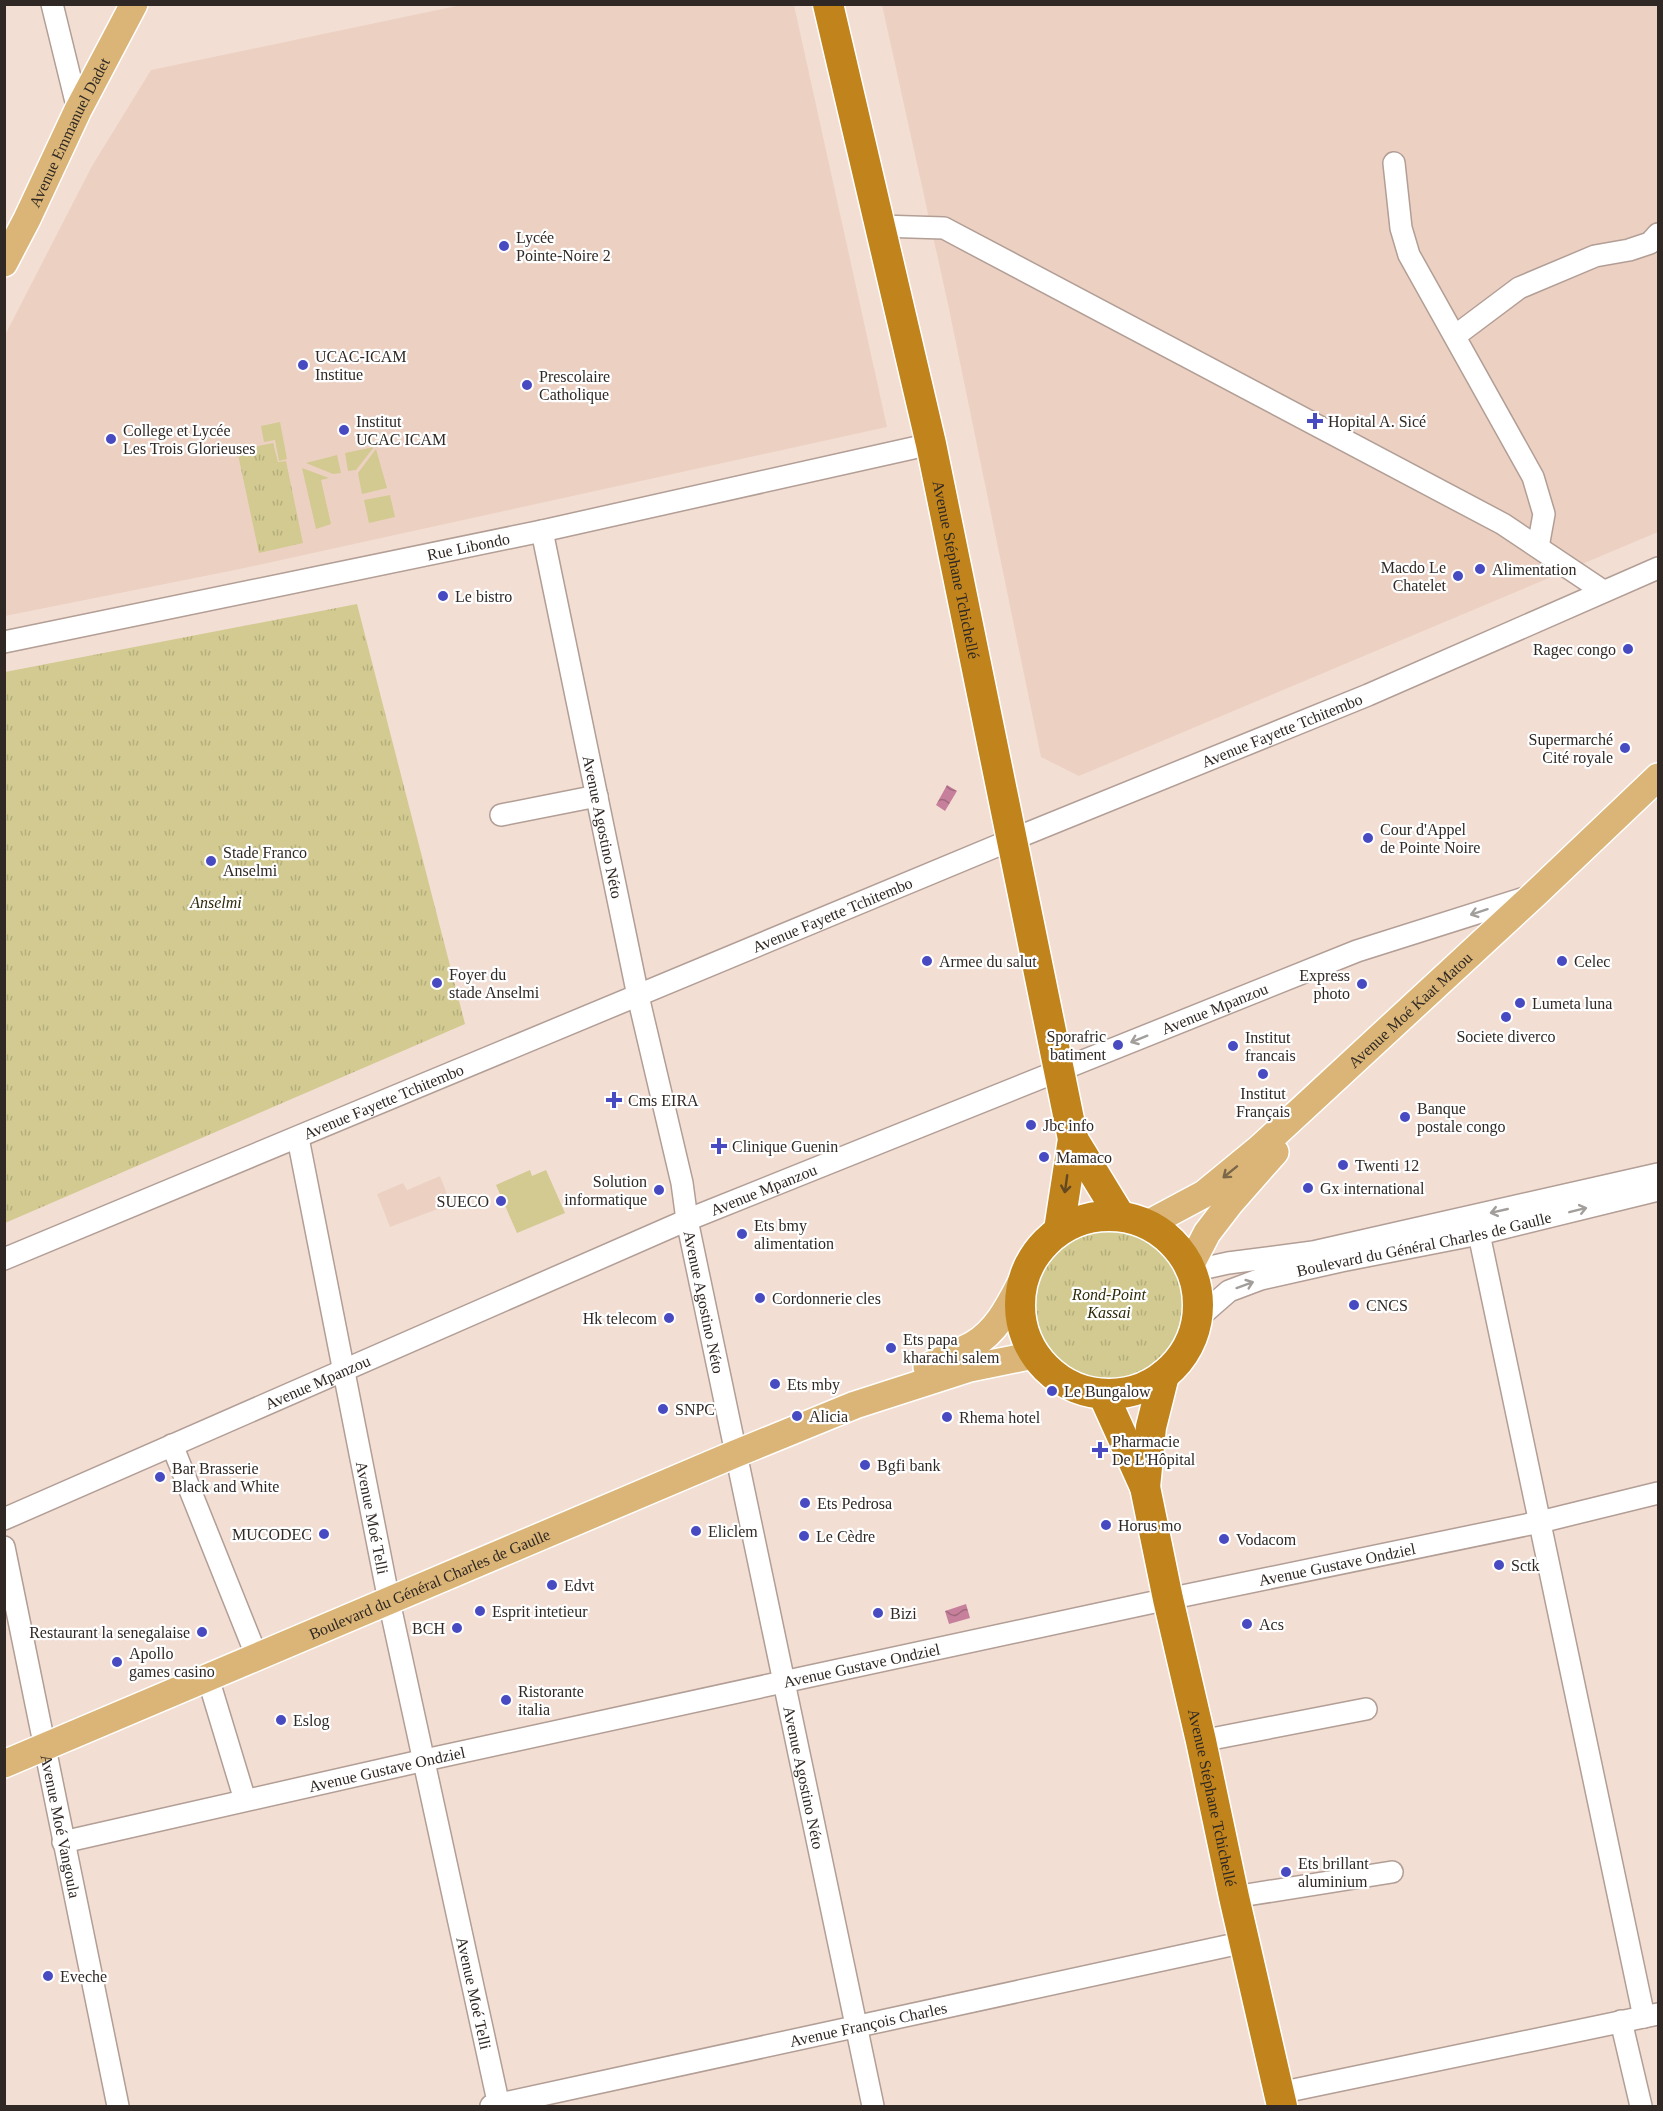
<svg xmlns="http://www.w3.org/2000/svg" width="1663" height="2111" viewBox="0 0 1663 2111" font-family="Georgia,serif">
	<defs>
		<pattern id="park-tufts" width="24" height="20" patternUnits="userSpaceOnUse" patternTransform="scale(1.5)"><rect width="24" height="20" fill="#d2ca90"/><path d="M3 7l-1-3M5 7V3M7 7l1-3M15 17l-1-3M17 17v-4M19 17l1-3" fill="none" stroke="#b5ae7c"/></pattern>
		<pattern id="water-waves" width="16" height="10" patternUnits="userSpaceOnUse" patternTransform="scale(1.5)"><rect width="16" height="10" fill="#c6809b"/><path d="M0 5q4-4 8 0t8 0" fill="none" stroke="#a1697e"/></pattern>
	</defs>
	<rect width="100%" height="100%" fill="#f3ded4"/>
	<path fill="#ecd1c3" d="M461,5h333l93,422 -647,142 -235,47 -1,-279 88,-171 59,-96z
		M882,5h776v527l-579,244 -38,-19 -92,-448z
		M440,1176l11,28 -61,23 -13,-33 26,-11 4,7z"/>
	<path fill="url(#park-tufts)" d="M273,443l5,19 8,-1 17,82 -44,10 -22,-103z
		M357,604l108,420 -460,199v-551z
		M1028 1304a80 80 0 1 1 160 0a80 80 0 1 1-160 0Z"/>
	<path fill="#d2ca90" d="M280,422l7,37 -8,2 -4,-21 -11,2 -3,-16z
		M374,447l-18,23 -8,1 -3,-18z
		M376,449l11,39 -25,6 -4,-21z
		M337,455l4,18 -8,1 -27,-11z
		M302,468l27,10 -8,2 10,44 -15,5z
		M390,495l5,22 -26,6 -5,-23z
		M530,1170l2,6 14,-6 19,43 -48,20 -21,-48z"/>
	<path fill="url(#water-waves)" d="M947,785l10,6 -12,20 -9,-6z
		M966,1604l4,14 -21,6 -4,-13z"/>
	<g fill="none" stroke-linecap="round" stroke-linejoin="round">
		<defs>
			<g id="minor">
				<path d="M52,4l26,106"/>
				<path d="M1394,163l7,65 8,27 124,222 11,37 -6,33"/>
				<path d="M880,226l64,2 559,296 100,67"/>
				<path d="M1455,336l64,-48 76,-32 34,-6 21,-7 8,-9"/>
				<path id="s1" d="M542,531l96,465 44,187 5,37 186,886"/>
				<path id="s2" d="M4,642l538,-111 389,-87"/>
				<path d="M501,815l96,-19"/>
				<path id="s3" d="M298,1138l91,463 110,505"/>
				<path d="M1479,1234l165,783"/>
				<path id="s4" d="M4,1259l1007,-419 357,-145 290,-127"/>
				<path d="M1192,1271l36,-8 85,-11 345,-78"/>
				<path id="s5" d="M1198,1318l31,-27 32,-12 80,-18 138,-27 179,-44"/>
				<path d="M172,1445l85,212"/>
				<path id="s6" d="M4,1519l683,-299 670,-269 174,-55"/>
				<path id="s7" d="M4,1547l114,559"/>
				<path d="M208,1678l37,122"/>
				<path d="M1201,1741l165,-32"/>
				<path id="s8" d="M63,1842l362,-82 358,-78 385,-83 372,-77 118,-29"/>
				<path d="M1234,1897l158,-25"/>
				<path d="M1621,2021l20,85"/>
				<path d="M1279,2093l379,-79"/>
				<path id="s9" d="M491,2106l754,-164"/>
			</g>
			<g id="major">
				<path id="s10" d="M4,263l23,-44 51,-109 56,-106"/>
				<path id="s11" d="M1148,1224l56,-30 56,-46 275,-254 123,-117"/>
				<path d="M1190,1266l17,-33 23,-30 45,-51"/>
				<path d="M927,1367c15,-8 31,-14 46,-22 24,-14 36,-39 48,-62"/>
				<path id="s12" d="M4,1764l731,-310 120,-49 115,-37 64,-13"/>
			</g>
			<g id="highway">
				<path id="s13" d="M828,4l103,440 142,695 -14,91"/>
				<path d="M1073,1139l47,77"/>
				<circle cx="1109" cy="1305" r="89"/>
				<path id="s14" d="M1103,1394l42,93 23,112 33,142 33,156 48,209"/>
				<path d="M1145,1487l6,-60 13,-52"/>
			</g>
		</defs>
		<use href="#minor" stroke="#b29e95" stroke-width="24"/>
		<use href="#major" stroke="#fff" stroke-width="30"/>
		<use href="#highway" stroke="#fff" stroke-width="33"/>
		<use href="#minor" stroke="#fff" stroke-width="21"/>
		<use href="#major" stroke="#dab577" stroke-width="27"/>
		<use href="#highway" stroke="#c1841c" stroke-width="30"/>
	</g>
	<defs><path id="oneway-shaft" d="M-6 0H5M1.5-3L5.5 0L1.5 3" fill="none" stroke-width="1.6" stroke-linecap="round" stroke-linejoin="round" transform="scale(1.5)"/></defs>
	<g stroke="#a29e9c">
		<use href="#oneway-shaft" transform="translate(1479 912) rotate(162)"/>
		<use href="#oneway-shaft" transform="translate(1139 1039) rotate(158)"/>
		<use href="#oneway-shaft" transform="translate(1578 1210) rotate(-14)"/>
		<use href="#oneway-shaft" transform="translate(1499 1211) rotate(167)"/>
		<use href="#oneway-shaft" transform="translate(1245 1285) rotate(-20)"/>
	</g>
	<use stroke="#7c6749" href="#oneway-shaft" transform="translate(1230 1172) rotate(141)"/>
	<use stroke="#634821" href="#oneway-shaft" transform="translate(1066 1184) rotate(98)"/>
	<g fill="#474ac0" stroke="#fff" stroke-width="2">
		<circle cx="504" cy="246" r="6"/>
		<circle cx="303" cy="365" r="6"/>
		<circle cx="527" cy="385" r="6"/>
		<path d="M1312 412h6v6h6v6h-6v6h-6v-6h-6v-6h6z"/>
		<circle cx="344" cy="430" r="6"/>
		<circle cx="111" cy="439" r="6"/>
		<circle cx="1480" cy="569" r="6"/>
		<circle cx="1458" cy="576" r="6"/>
		<circle cx="443" cy="596" r="6"/>
		<circle cx="1628" cy="649" r="6"/>
		<circle cx="1625" cy="748" r="6"/>
		<circle cx="1368" cy="838" r="6"/>
		<circle cx="211" cy="861" r="6"/>
		<circle cx="927" cy="961" r="6"/>
		<circle cx="1562" cy="961" r="6"/>
		<circle cx="437" cy="983" r="6"/>
		<circle cx="1362" cy="984" r="6"/>
		<circle cx="1520" cy="1003" r="6"/>
		<circle cx="1506" cy="1017" r="6"/>
		<circle cx="1118" cy="1045" r="6"/>
		<circle cx="1233" cy="1046" r="6"/>
		<circle cx="1263" cy="1074" r="6"/>
		<path d="M611 1091h6v6h6v6h-6v6h-6v-6h-6v-6h6z"/>
		<circle cx="1405" cy="1117" r="6"/>
		<circle cx="1031" cy="1125" r="6"/>
		<path d="M716 1137h6v6h6v6h-6v6h-6v-6h-6v-6h6z"/>
		<circle cx="1044" cy="1157" r="6"/>
		<circle cx="1343" cy="1165" r="6"/>
		<circle cx="1308" cy="1188" r="6"/>
		<circle cx="659" cy="1190" r="6"/>
		<circle cx="501" cy="1201" r="6"/>
		<circle cx="742" cy="1234" r="6"/>
		<circle cx="760" cy="1298" r="6"/>
		<circle cx="1354" cy="1305" r="6"/>
		<circle cx="669" cy="1318" r="6"/>
		<circle cx="891" cy="1348" r="6"/>
		<circle cx="775" cy="1384" r="6"/>
		<circle cx="1052" cy="1391" r="6"/>
		<circle cx="663" cy="1409" r="6"/>
		<circle cx="797" cy="1416" r="6"/>
		<circle cx="947" cy="1417" r="6"/>
		<path d="M1097 1441h6v6h6v6h-6v6h-6v-6h-6v-6h6z"/>
		<circle cx="865" cy="1465" r="6"/>
		<circle cx="160" cy="1477" r="6"/>
		<circle cx="805" cy="1503" r="6"/>
		<circle cx="1106" cy="1525" r="6"/>
		<circle cx="696" cy="1531" r="6"/>
		<circle cx="324" cy="1534" r="6"/>
		<circle cx="804" cy="1536" r="6"/>
		<circle cx="1224" cy="1539" r="6"/>
		<circle cx="1499" cy="1565" r="6"/>
		<circle cx="552" cy="1585" r="6"/>
		<circle cx="480" cy="1611" r="6"/>
		<circle cx="878" cy="1613" r="6"/>
		<circle cx="1247" cy="1624" r="6"/>
		<circle cx="457" cy="1628" r="6"/>
		<circle cx="202" cy="1632" r="6"/>
		<circle cx="117" cy="1662" r="6"/>
		<circle cx="506" cy="1700" r="6"/>
		<circle cx="281" cy="1720" r="6"/>
		<circle cx="1286" cy="1872" r="6"/>
		<circle cx="48" cy="1976" r="6"/>
	</g>
	<g text-anchor="middle" stroke-width="4.5" stroke-linejoin="round" paint-order="stroke">
		<g font-size="16" fill="#302824" stroke="#fff">
			<text dy="6" stroke="none"><textPath href="#s10" startOffset="146">Avenue Emmanuel Dadet</textPath></text>
			<text dy="6" stroke="none"><textPath href="#s2" startOffset="474">Rue Libondo</textPath></text>
			<text dy="6" stroke="none"><textPath href="#s13" startOffset="580">Avenue Stéphane Tchichellé</textPath></text>
			<text dy="6" stroke="none"><textPath href="#s4" startOffset="1383">Avenue Fayette Tchitembo</textPath></text>
			<text dy="6" stroke="none"><textPath href="#s1" startOffset="302">Avenue Agostino Néto</textPath></text>
			<text dy="6" stroke="none"><textPath href="#s4" startOffset="897">Avenue Fayette Tchitembo</textPath></text>
			<text dy="6" stroke="none"><textPath href="#s6" startOffset="1314">Avenue Mpanzou</textPath></text>
			<text dy="6" stroke="none"><textPath href="#s11" startOffset="340">Avenue Moé Kaat Matou</textPath></text>
			<text dy="6" stroke="none"><textPath href="#s4" startOffset="411">Avenue Fayette Tchitembo</textPath></text>
			<text dy="6" stroke="none"><textPath href="#s6" startOffset="828">Avenue Mpanzou</textPath></text>
			<text dy="6" stroke="none"><textPath href="#s5" startOffset="242">Boulevard du Général Charles de Gaulle</textPath></text>
			<text dy="6" stroke="none"><textPath href="#s1" startOffset="788">Avenue Agostino Néto</textPath></text>
			<text dy="6" stroke="none"><textPath href="#s6" startOffset="342">Avenue Mpanzou</textPath></text>
			<text dy="6" stroke="none"><textPath href="#s3" startOffset="387">Avenue Moé Telli</textPath></text>
			<text dy="6" stroke="none"><textPath href="#s8" startOffset="1304">Avenue Gustave Ondziel</textPath></text>
			<text dy="6" stroke="none"><textPath href="#s12" startOffset="462">Boulevard du Général Charles de Gaulle</textPath></text>
			<text dy="6" stroke="none"><textPath href="#s8" startOffset="818">Avenue Gustave Ondziel</textPath></text>
			<text dy="6" stroke="none"><textPath href="#s8" startOffset="332">Avenue Gustave Ondziel</textPath></text>
			<text dy="6" stroke="none"><textPath href="#s1" startOffset="1274">Avenue Agostino Néto</textPath></text>
			<text dy="6" stroke="none"><textPath href="#s14" startOffset="420">Avenue Stéphane Tchichellé</textPath></text>
			<text dy="6" stroke="none"><textPath href="#s7" startOffset="285">Avenue Moé Vangoula</textPath></text>
			<text dy="6" stroke="none"><textPath href="#s3" startOffset="873">Avenue Moé Telli</textPath></text>
			<text dy="6" stroke="none"><textPath href="#s9" startOffset="386">Avenue François Charles</textPath></text>
		</g>
		<g font-size="16" fill="#302824" stroke="#fff" text-anchor="start">
			<text x="516" y="243">Lycée<tspan x="516" dy="18">Pointe-Noire 2</tspan></text>
			<text x="315" y="362">UCAC-ICAM<tspan x="315" dy="18">Institue</tspan></text>
			<text x="539" y="382">Prescolaire<tspan x="539" dy="18">Catholique</tspan></text>
			<text x="356" y="427">Institut<tspan x="356" dy="18">UCAC ICAM</tspan></text>
			<text x="1328" y="427">Hopital A. Sicé</text>
			<text x="123" y="436">College et Lycée<tspan x="123" dy="18">Les Trois Glorieuses</tspan></text>
			<text x="1446" y="573" text-anchor="end">Macdo Le<tspan x="1446" dy="18">Chatelet</tspan></text>
			<text x="1492" y="575">Alimentation</text>
			<text x="455" y="602">Le bistro</text>
			<text x="1616" y="655" text-anchor="end">Ragec congo</text>
			<text x="1613" y="745" text-anchor="end">Supermarché<tspan x="1613" dy="18">Cité royale</tspan></text>
			<text x="1380" y="835">Cour d'Appel<tspan x="1380" dy="18">de Pointe Noire</tspan></text>
			<text x="223" y="858">Stade Franco<tspan x="223" dy="18">Anselmi</tspan></text>
			<text x="939" y="967">Armee du salut</text>
			<text x="1574" y="967">Celec</text>
			<text x="449" y="980">Foyer du<tspan x="449" dy="18">stade Anselmi</tspan></text>
			<text x="1350" y="981" text-anchor="end">Express<tspan x="1350" dy="18">photo</tspan></text>
			<text x="1532" y="1009">Lumeta luna</text>
			<text x="1106" y="1042" text-anchor="end">Sporafric<tspan x="1106" dy="18">batiment</tspan></text>
			<text x="1506" y="1042" text-anchor="middle">Societe diverco</text>
			<text x="1245" y="1043">Institut<tspan x="1245" dy="18">francais</tspan></text>
			<text x="1263" y="1099" text-anchor="middle">Institut<tspan x="1263" dy="18">Français</tspan></text>
			<text x="628" y="1106">Cms EIRA</text>
			<text x="1417" y="1114">Banque<tspan x="1417" dy="18">postale congo</tspan></text>
			<text x="1043" y="1131">Jbc info</text>
			<text x="732" y="1152">Clinique Guenin</text>
			<text x="1056" y="1163">Mamaco</text>
			<text x="1355" y="1171">Twenti 12</text>
			<text x="647" y="1187" text-anchor="end">Solution<tspan x="647" dy="18">informatique</tspan></text>
			<text x="1320" y="1194">Gx international</text>
			<text x="489" y="1207" text-anchor="end">SUECO</text>
			<text x="754" y="1231">Ets bmy<tspan x="754" dy="18">alimentation</tspan></text>
			<text x="772" y="1304">Cordonnerie cles</text>
			<text x="1366" y="1311">CNCS</text>
			<text x="657" y="1324" text-anchor="end">Hk telecom</text>
			<text x="903" y="1345">Ets papa<tspan x="903" dy="18">kharachi salem</tspan></text>
			<text x="787" y="1390">Ets mby</text>
			<text x="1064" y="1397">Le Bungalow</text>
			<text x="675" y="1415">SNPC</text>
			<text x="809" y="1422">Alicia</text>
			<text x="959" y="1423">Rhema hotel</text>
			<text x="1112" y="1447">Pharmacie<tspan x="1112" dy="18">De L'Hôpital</tspan></text>
			<text x="877" y="1471">Bgfi bank</text>
			<text x="172" y="1474">Bar Brasserie<tspan x="172" dy="18">Black and White</tspan></text>
			<text x="817" y="1509">Ets Pedrosa</text>
			<text x="1118" y="1531">Horus mo</text>
			<text x="708" y="1537">Eliclem</text>
			<text x="312" y="1540" text-anchor="end">MUCODEC</text>
			<text x="816" y="1542">Le Cèdre</text>
			<text x="1236" y="1545">Vodacom</text>
			<text x="1511" y="1571">Sctk</text>
			<text x="564" y="1591">Edvt</text>
			<text x="492" y="1617">Esprit intetieur</text>
			<text x="890" y="1619">Bizi</text>
			<text x="1259" y="1630">Acs</text>
			<text x="445" y="1634" text-anchor="end">BCH</text>
			<text x="190" y="1638" text-anchor="end">Restaurant la senegalaise</text>
			<text x="129" y="1659">Apollo<tspan x="129" dy="18">games casino</tspan></text>
			<text x="518" y="1697">Ristorante<tspan x="518" dy="18">italia</tspan></text>
			<text x="293" y="1726">Eslog</text>
			<text x="1298" y="1869">Ets brillant<tspan x="1298" dy="18">aluminium</tspan></text>
			<text x="60" y="1982">Eveche</text>
		</g>
		<g font-size="16" font-style="italic" fill="#2f2a09" stroke="#fff">
			<text x="216" y="908">Anselmi</text>
			<text x="1109" y="1300">Rond-Point<tspan x="1109" dy="18">Kassai</tspan></text>
		</g>
	</g>
	<rect width="1663" height="2111" fill="none" stroke="#302824" stroke-width="12"/>
</svg>
